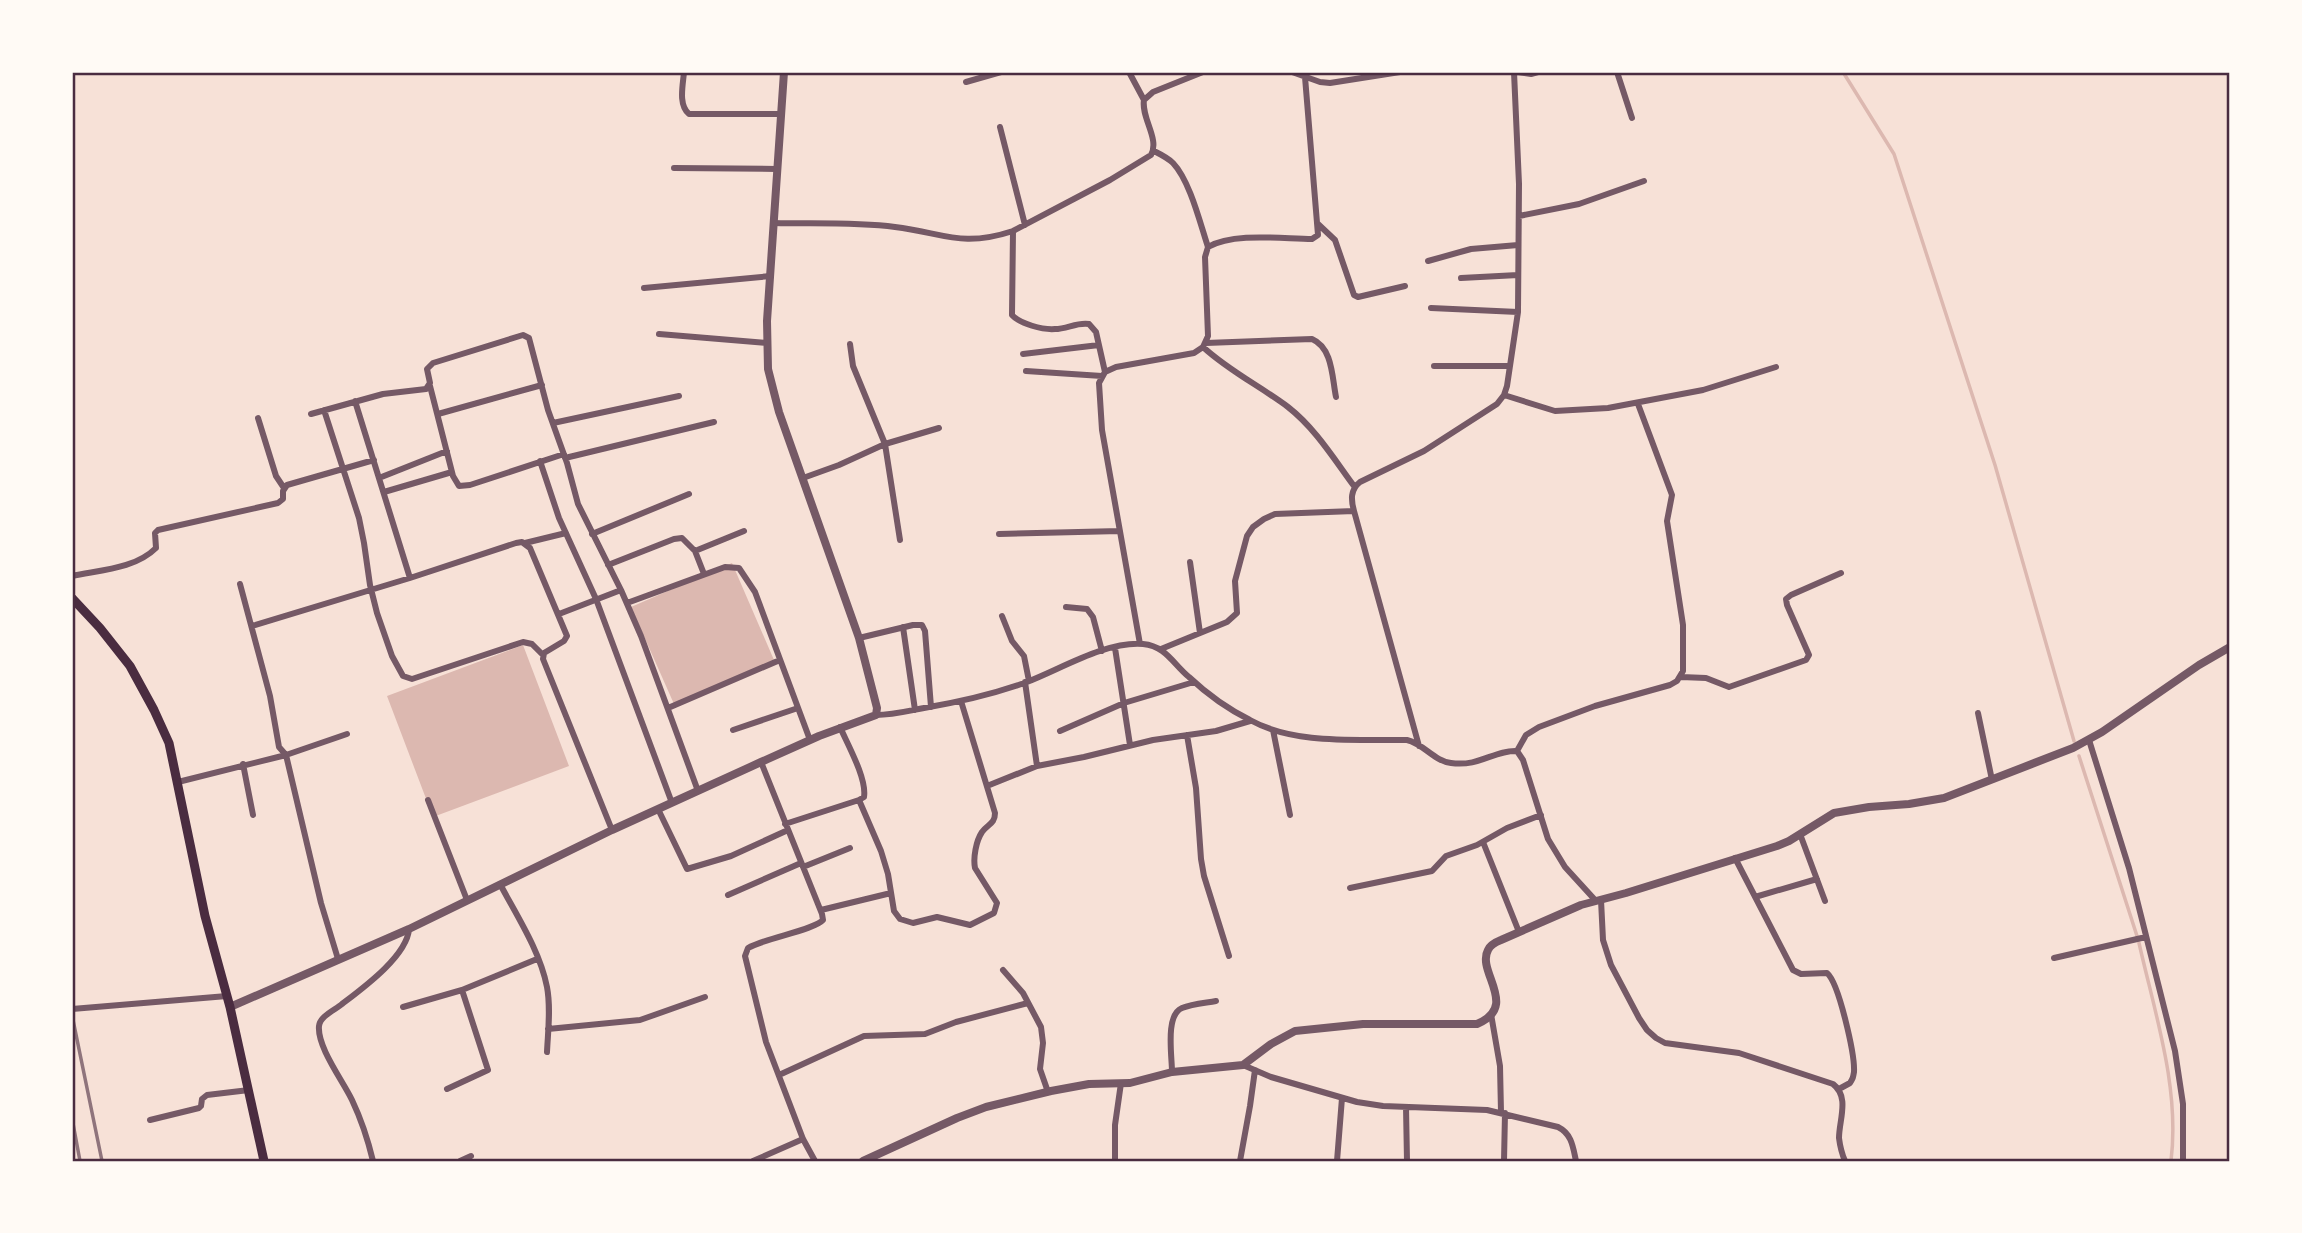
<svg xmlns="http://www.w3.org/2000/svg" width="2302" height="1233" viewBox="0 0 2302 1233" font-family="Ubuntu,sans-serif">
	<rect width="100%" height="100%" fill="#f7e1d7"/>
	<path fill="#dcb8b0" d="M732,563l42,97 -100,44 -43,-97z
		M523,645l46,121 -136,51 -46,-121z"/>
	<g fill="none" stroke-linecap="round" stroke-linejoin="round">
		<path stroke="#dcb8b0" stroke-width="3.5" d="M1843,72l51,82 101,311 79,276
			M2079,756l58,180
			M2139,943c16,71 41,145 32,218"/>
		<path stroke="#755966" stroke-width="6" d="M684,72c-1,13 -6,33 5,42h91
			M1129,72l15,28
			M1292,72l28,10 10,1 70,-11
			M1517,72l14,2 7,-2
			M1617,72l15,46
			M966,82l35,-10
			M1000,127l25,98
			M1154,151c6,3 14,7 19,12 17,18 27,60 35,84
			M674,168l103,1
			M1519,216l60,-12 65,-23
			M774,223c40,1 81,-1 121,4 49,6 66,21 118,4l97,-51 41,-25c9,-16 -10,-37 -7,-55l9,-8 50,-20
			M1318,224l17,16 19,55 4,2 47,-11
			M1013,231l-1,84c8,9 31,15 43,14 12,0 22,-7 34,-5l7,8 9,40
			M1428,261l43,-12 47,-4
			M1461,278l57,-3
			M644,288l127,-12
			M1431,308l87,4
			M659,334l109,9
			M1206,343l106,-4c21,9 20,39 24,58
			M850,344l3,22 32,78 15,96
			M1203,347c26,24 57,39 85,60 27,21 46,52 66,79
			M1023,354l76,-9
			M1434,366h76
			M1026,371l76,5
			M430,386l23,90 6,10 11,-1 94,-31
			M1504,395l51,16 53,-3 95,-18 73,-23
			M355,401l55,177
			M324,410l35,108 5,25 6,42 7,28 15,43 11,20 9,3 111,-37 9,2 11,11
			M311,414l72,-20 43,-5 4,-6 -3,-14 6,-6 90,-28 6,3 19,72 19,53 11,41 43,86 20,46 57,155
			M438,414l104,-29
			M258,418l18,58 8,12
			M553,423l126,-27
			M565,458l149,-36
			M540,461l19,57 37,81 76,204
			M379,478l68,-27
			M803,478l36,-13 46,-21 54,-16
			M384,492l68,-20
			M592,534l97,-40
			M999,534l121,-3
			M525,543l41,-10
			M695,551l49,-20
			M1190,562l10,71
			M608,565l66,-26 8,-1 13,13 9,23
			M72,576c28,-6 63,-7 84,-28l-1,-15 3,-3 120,-27 5,-4v-8l4,-6 87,-25
			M240,584l30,112 9,51 7,8 35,148 17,56
			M627,603l98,-36 14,1 16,24 55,148
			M1066,607l21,2 6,8 9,34
			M559,614l62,-24
			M1002,616l10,25 12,15 5,25
			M252,626l158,-48 106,-35 6,-1 8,6 37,88 -3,5 -20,12 -1,6 69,171
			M903,627l12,83
			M859,638l54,-13h9l3,6 6,76
			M1140,644l-38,-214 -3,-47 6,-11 11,-5 78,-14 9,-6 5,-11 -3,-79 3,-10c26,-15 75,-8 104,-8l6,-4 -13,-158
			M1115,648l15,97
			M1161,649l66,-27 10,-9 -2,-32 12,-45 6,-9 11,-8 11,-5 79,-3
			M1681,677l25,1 23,9 77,-27 3,-5 -22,-50 -1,-6 5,-4 50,-22
			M1025,682l12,84
			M668,708l112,-48
			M1978,713l14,67
			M876,715c16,0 32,-4 48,-7 35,-6 70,-14 103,-26 34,-13 79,-41 116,-38 23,2 30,20 46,33 18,17 39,32 61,43 45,25 107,19 157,20 17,4 27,21 44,23 29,4 43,-13 66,-12l6,9 25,79 17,28 31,34
			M733,730l65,-22
			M1273,730l17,85
			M1060,731l64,-28 70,-21
			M1187,735l9,53 5,71 3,17 25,80
			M2089,740l40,128 46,183 8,53v57
			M1419,746l-65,-235c-3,-11 -4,-21 6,-29l64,-31 73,-47 7,-9 3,-9 11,-74 1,-128 -5,-112
			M1517,751l9,-16 13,-8 56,-21 75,-21 7,-4 6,-10v-46l-16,-104 5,-26 -34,-91
			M761,762l61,152 1,6c-9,10 -58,18 -75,28l-3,8 21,86 37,97 12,22
			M243,764l10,51
			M178,782l108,-27 61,-21
			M987,786l50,-20 47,-9 69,-17 63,-9 34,-10
			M428,800l39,100
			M859,800l22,51 7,23 6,37 6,8 13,4 24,-6 33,8 24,-12 3,-10 -22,-35c-2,-10 1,-27 7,-36 6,-8 13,-8 13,-19l-34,-112
			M658,809l29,60 44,-13 57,-26
			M785,824l74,-24 5,-3c3,-18 -16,-52 -24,-70
			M1800,834l25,67
			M1483,842l36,90
			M1735,858l58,112 8,4 26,-1c12,10 28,82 27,99 -1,6 -1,6 -4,11l-11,6
			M803,867l47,-19
			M500,884c17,32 40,67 47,103 4,21 1,44 0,65
			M1350,888l82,-17 14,-15 31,-11 30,-17 34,-13
			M728,895l73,-32
			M1755,897l62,-18
			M1601,900l2,40 8,25 28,53 8,12 9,8 9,5 74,10 94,31c17,13 6,36 6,54 1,8 3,16 6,23
			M821,910l70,-17
			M2054,958l92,-21
			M1003,970l20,23 18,34 2,16 -3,26 8,23
			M403,1007l59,-17 75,-31
			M72,1009l155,-13
			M1491,1014l9,52 1,46
			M548,1029l92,-9 65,-23
			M1243,1065l28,12 86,25 26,4 104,4 71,17c14,7 15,20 18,34
			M1172,1072c0,-16 -7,-57 10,-64 10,-4 23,-5 34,-7
			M779,1075l85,-39 61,-2 31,-12 72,-19
			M447,1089l41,-19 -26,-80
			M1406,1107l1,54
			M150,1120l49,-12 2,-2 1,-7 5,-4 42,-5
			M373,1161c-5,-21 -12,-42 -21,-61 -9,-19 -35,-53 -33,-74 1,-10 16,-16 23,-22 21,-16 65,-48 67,-75
			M460,1161l11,-5
			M753,1161l50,-22
			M1115,1161v-36l6,-42
			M1240,1161l10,-55 5,-36
			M1337,1161l5,-63
			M1504,1161l1,-48"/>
		<path stroke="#755966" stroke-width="8" d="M230,1007l179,-78 203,-99 149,-68 58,-26 57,-21 1,-7 -18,-70 -80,-226 -11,-43 -1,-48 17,-249
			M863,1161l94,-43 29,-11 65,-16 38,-7 41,-1 42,-11 71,-7 28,-21 24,-13 68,-7h114c43,-18 -1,-52 11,-74 2,-5 8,-8 13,-10l80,-35 45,-12 151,-47 12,-5 45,-28 35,-6 40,-3 35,-6 129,-50 29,-16 97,-67 31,-18"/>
		<path stroke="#4a2c40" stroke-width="9" d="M72,598l28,30 30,38 24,44 15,33 36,173 25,91 34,154"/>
		<path stroke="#8f747c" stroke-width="3.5" d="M72,1015l30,146
			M72,1118l8,43"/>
	</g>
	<rect width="2302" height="1233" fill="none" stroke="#fffaf5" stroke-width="147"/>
	<rect x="74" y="74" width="2154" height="1086" fill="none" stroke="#4a2c40" stroke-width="2.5"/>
</svg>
